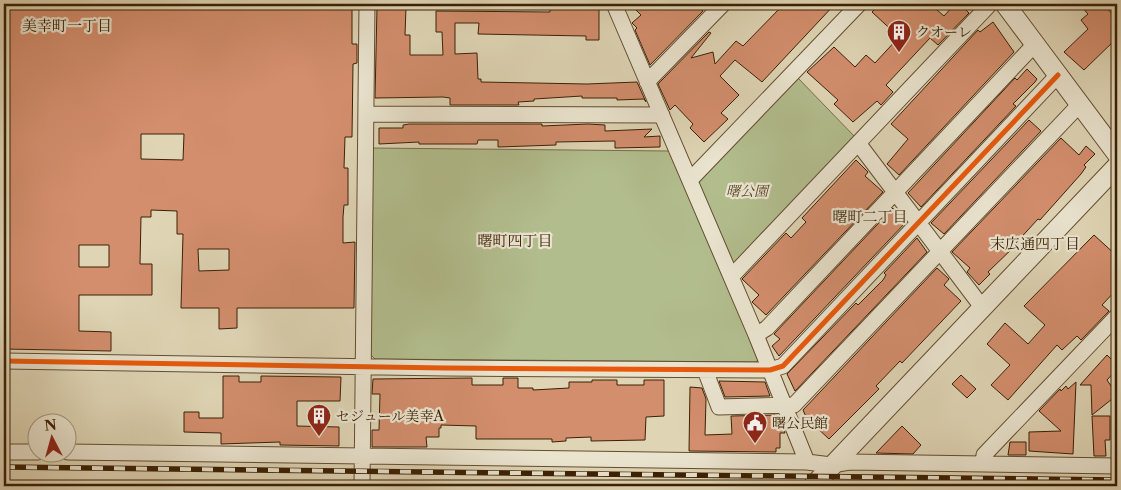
<svg xmlns="http://www.w3.org/2000/svg" width="1121" height="490" viewBox="0 0 1121 490" font-family="'Libre Caslon Text','Noto Serif JP',serif">
	<rect width="100%" height="100%" fill="#dfd5b5"/>
	<filter id="stains"><feTurbulence type="fractalNoise" baseFrequency=".004" numOctaves="4"/><feColorMatrix values="0 0 0 0 .2 0 0 0 0 .09 0 0 0 0 .02 0 0 0 .5 -.17"/></filter>
	<radialGradient id="worn" r=".72"><stop offset=".6" stop-color="#630" stop-opacity="0"/><stop offset="1" stop-color="#630" stop-opacity=".3"/></radialGradient>
	<path fill="#b2bd8d" stroke="#766e49" d="M797,77l58,60 -118,125 -5,1 -33,-76 1,-8z
		M371,148l299,3 90,206 -4,5 -381,-3 -5,-5z"/>
	<path fill="#d38e6d" stroke="#3b2005" fill-rule="evenodd" d="M4,4h348v40h5v19l-4,1 -1,73h-7l-1,31h4v37h-4l-1,12v26l12,-1 -1,66h-117v20l-18,1v-21h-38l2,-74h-6v-23l-26,-1v7h-10l-1,47h12v31h-73v36l32,1v19l-107,-2zM141,134h43l-1,26 -42,-1zM79,245h30v22h-30zM198,249h31v21l-30,1z
		M550,4h41v4h8v32h-13v-4l-108,-2 1,-11h-24v31l22,-1 1,26h3v3l106,2 50,-2 9,20 -2,-3 -27,1v-2h-35v-2l-48,3v2l-16,1 1,3h-69v-7l-7,-1 -68,1 2,-91h29l-1,28h5v20h33l-1,-23h-6v-21l114,1z
		M630,4h65l8,7 -53,54 -15,-35 2,-2 -5,-5 9,-8z
		M784,4h51l-73,78 -27,-22 -15,16 19,19 -18,18 7,6 -24,23 -14,-14 3,-4 -18,-19 -5,5 -12,-26 51,-52 2,1 -20,25 22,-6 2,12 21,-23 7,5z
		M880,4h50l14,12 11,-12h17l-6,6 3,3 -31,32 -8,-7 -44,47 7,7 -12,13 -4,-4 -24,21 -19,-18 4,-4 -31,-28 27,-25 21,20 11,-12 9,8 24,-26 -27,-25z
		M1079,4h24l14,15v19l-33,32 -20,-18 24,-23 -7,-9 7,-6z
		M993,22l21,30 -115,123 -12,-11 21,-25 -17,-15 87,-94 2,2z
		M1027,69l10,10 -2,3 -22,22 3,2 -95,101 -13,-14 107,-115 2,2z
		M1029,120l12,11 -97,103 -13,-11z
		M409,124h133v2l46,-2 17,1v6l47,-2 -8,8 16,-1v11l-45,1v-7l-59,1v3l-58,2v-7h-20l-1,4h-58v-2l-40,2v-16h24v-3z
		M1061,138l18,17 7,-9 9,8 -11,11 2,2 -5,7 -41,46 -2,-1 -22,24 1,1 -29,28 2,2 -11,11 -12,-13 3,-4 -18,-16z
		M856,160l12,12 -3,4 18,16 -117,123 -14,-13 7,-7 -17,-16 44,-46 5,5 15,-16 -4,-4z
		M893,208l13,14 -127,134 -7,-10 8,-7 -6,-5z
		M1094,235l23,21v33l-15,16 7,6 -28,29 -4,-4 -15,14 -5,-5 -49,55 -17,-15 19,-20 -23,-21 18,-21 23,21 17,-19 -21,-19z
		M917,238l10,14 -132,139 -8,-17 69,-71 2,2 25,-25 3,-5 -2,-2z
		M937,268l12,11 -5,6 17,16 -59,62 -2,-2 -24,25 3,3 -50,50 -15,-14 -3,3 -8,-18z
		M1117,353v16l-10,11 10,15 -25,20 -1,-30h-11l27,-30 4,4z
		M961,375l15,14 -9,9 -15,-14z
		M223,376h16v6h22v-6l80,1 -1,24h-43v25l42,1v19l-59,-1v-3l-59,2v-11l-37,-1v-20h15v6h24z
		M472,378v7h31v-7h15v10h15v2l36,-2v-6h23v-2h25v5h27v-5h20v36l-18,1 -1,23 -54,1v-4l-25,1v3l-14,1v-3h-76v-13l-35,-1v3h-2v9h-13l1,10h-55v-17h7l1,-36h-8l1,-15z
		M719,381l46,1 5,14 -45,1z
		M1076,382l-3,72 -44,-3v-19l32,-1 -22,-20 21,-22 1,2 5,-5 2,3z
		M690,387l12,1 4,11 -1,36 27,-1 -1,-18 47,-1 7,18h-5v15h-4v4l-87,-1z
		M1092,416h18v24h-5l1,16h-12z
		M902,426l19,19 -8,9 -37,-1z
		M1010,442h16v13h-18z"/>
	<g fill="none" stroke-linecap="round" stroke-linejoin="round">
		<defs>
			<path id="minor" d="M614,4l142,331 51,127
				M647,82l76,-78
				M366,114l296,1
				M858,143l124,164
				M690,180l169,-176
				M731,277l259,-273
				M756,335l11,-7 268,-284
				M4,361l442,7 324,2 13,-4 275,-291
				M705,370l14,37 75,-2 286,-301
				M4,452h34
				M68,452l739,10 24,3 19,-3 267,4
				M983,464l1,-9 133,-139
				M362,486l5,-482"/>
			<path id="tertiary" d="M1005,4l112,150
				M813,486l304,-320"/>
		</defs>
		<use href="#minor" stroke="#644d31" stroke-width="17"/>
		<use href="#tertiary" stroke="#644d31" stroke-width="21"/>
		<use href="#minor" stroke="#eae4cf" stroke-width="15"/>
		<use href="#tertiary" stroke="#eae4cf" stroke-width="19"/>
		<defs>
			<path id="rail" d="M4,467l1113,13"/>
		</defs>
		<use href="#rail" stroke="#3b2005" stroke-width="5.5"/>
		<use href="#rail" stroke="#eae4cf" stroke-width="4" stroke-dasharray="11" stroke-linecap="butt"/>
		<defs>
			<path id="cycleway" d="M4,361l442,7 324,2 13,-4 275,-291"/>
		</defs>
		<use href="#cycleway" stroke="#eae4cf" stroke-width="8"/>
		<use href="#cycleway" stroke="#e8590c" stroke-width="5"/>
	</g>
	<defs>
		<symbol id="building-pin" viewBox="-11 -11 22 30"><path d="M0 17L-7.5 6A9.5 9.5 0 1 1 7.5 6Z" fill="#8f2418" stroke="#eae4cf"/><path d="M-4-6H4V6H1V3H-1V6H-4ZM-2.5-4.3h1.7v1.8h-1.7ZM.8-4.3h1.7v1.8H.8ZM-2.5-1h1.7V.8h-1.7ZM.8-1h1.7V.8H.8Z" fill="#fff"/></symbol>
		<symbol id="civic-pin" viewBox="-11 -11 22 30"><path d="M0 17L-7.5 6A9.5 9.5 0 1 1 7.5 6Z" fill="#8f2418" stroke="#eae4cf"/><path d="M-.6-6.5H3V-4.5H.6V-3L4-1V1h2V6H-6V1h2V-1L-.6-3ZM-1.2 2.5V6h2.4V2.5Z" fill="#fff"/></symbol>
	</defs>
	<g fill-rule="evenodd">
		<use href="#building-pin" x="885" y="18" width="28" height="38"/>
		<use href="#building-pin" x="305" y="402" width="28" height="38"/>
		<use href="#civic-pin" x="741" y="409" width="28" height="38"/>
	</g>
	<g text-anchor="middle" stroke-width="4.5" stroke-linejoin="round" paint-order="stroke">
		<g font-size="14" fill="#3b2005" stroke="#eae4cf" text-anchor="start">
			<text x="916" y="37">クオーレ</text>
			<text x="336" y="421">セジュール美幸A</text>
			<text x="772" y="428">曙公民館</text>
		</g>
		<g font-size="14" font-style="italic" fill="#594727" stroke="#eae4cf">
			<text x="747" y="196">曙公園</text>
		</g>
		<g font-size="15" fill="#3b2005" stroke="#eae4cf">
			<text x="67" y="31">美幸町一丁目</text>
			<text x="870" y="222">曙町二丁目</text>
			<text x="515" y="246">曙町四丁目</text>
			<text x="1035" y="249">末広通四丁目</text>
		</g>
	</g>
	<rect width="1121" height="490" fill="none" stroke="#dfd5b5" stroke-width="20"/>
	<rect x="5" y="5" width="1111" height="480" fill="none" stroke="#3b2005" stroke-width="2.5"/>
	<rect x="10" y="10" width="1101" height="470" fill="none" stroke="#3b2005"/>
	<g transform="translate(52 438) rotate(354)"><circle r="24" fill="#eae4cf" stroke="#a4967e"/>
	<path d="M0-4L9 19L0 12L-9 19Z" fill="#8f2418"/>
	<text y="-8" font-size="14" font-weight="bold" text-anchor="middle" fill="#3b2005">N</text>
	</g>
	<rect width="100%" height="100%" filter="url(#stains)"/>
	<rect width="100%" height="100%" fill="url(#worn)"/>
</svg>
